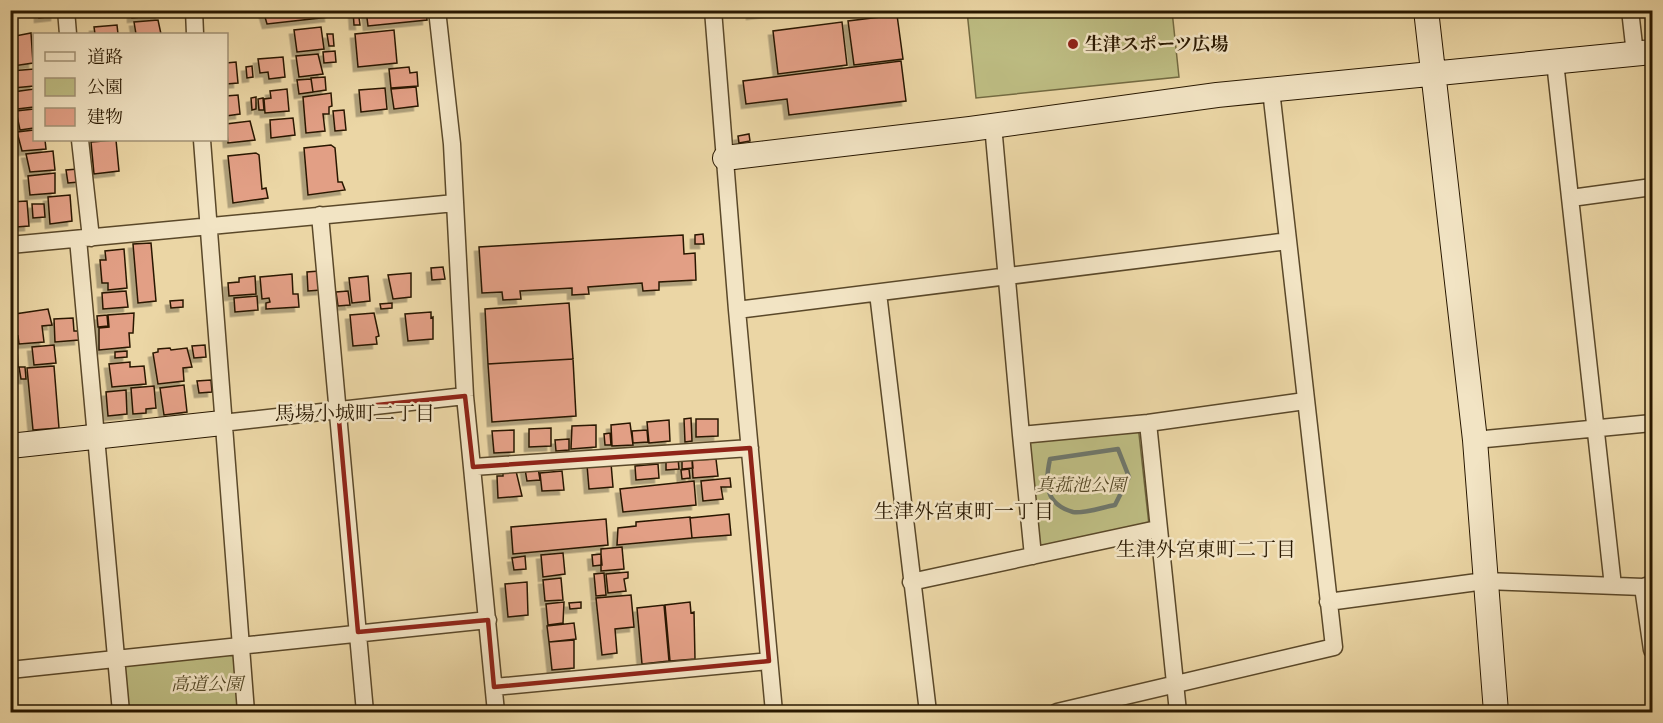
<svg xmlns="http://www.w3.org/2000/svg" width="1663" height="723" viewBox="0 0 1663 723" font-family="'Sorts Mill Goudy','Noto Serif JP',serif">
	<defs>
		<filter id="shadow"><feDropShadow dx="-4.5" dy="4.5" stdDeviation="0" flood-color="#0004"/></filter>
	</defs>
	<rect width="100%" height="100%" fill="#ebd6a5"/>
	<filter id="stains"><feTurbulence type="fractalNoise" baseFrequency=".00333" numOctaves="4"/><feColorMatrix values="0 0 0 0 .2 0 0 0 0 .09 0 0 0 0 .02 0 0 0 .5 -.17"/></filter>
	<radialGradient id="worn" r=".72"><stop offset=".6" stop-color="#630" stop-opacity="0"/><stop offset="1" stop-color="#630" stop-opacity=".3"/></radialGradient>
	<path fill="#bdbc82" stroke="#736a41" stroke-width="1.5" d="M967,11h205l7,66 -203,21z
		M1138,425l11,100 -115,22 -10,-107z
		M234,654l5,58h-110l-5,-48z"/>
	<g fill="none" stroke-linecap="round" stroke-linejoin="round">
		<path stroke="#6f776b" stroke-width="4.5" d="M1118,449l11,28 -14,28c-12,2 -31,9 -42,7 -29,-8 -28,-30 -23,-53z"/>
	</g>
	<path fill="#e29f85" stroke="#291800" stroke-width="1.5" filter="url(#shadow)" d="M39,10h16v6l-16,2z
		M132,10h28v5l-28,3z
		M263,10h65l1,7 -62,7z
		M353,10h5l2,15h-6z
		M366,10h60l1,10 -59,6z
		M751,10h38l-38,5z
		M897,15l6,44 -49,6 -6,-44z
		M158,20l3,14h-25l-2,-12z
		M842,22l5,43 -69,9 -5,-43z
		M117,25l1,9h-23l-1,-7z
		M321,27l3,22 -27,3 -3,-22z
		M394,30l3,33 -39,4 -3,-33z
		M31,33l2,30 -20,3 -3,-29z
		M327,34h6l1,12h-5z
		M335,51l1,11 -12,1 -1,-11z
		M318,54l5,20 -24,3 -3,-21z
		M283,57l2,20 -16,2 -1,-7 -8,1 -2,-14z
		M901,61l5,40 -117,14 -2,-16 -41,5 -3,-23z
		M236,62l2,21 -12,1v-21z
		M252,66l1,11 -6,1 -1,-11z
		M409,67l1,6 7,-1 1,14 -27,2 -2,-19z
		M34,69v17l-21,2 -2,-17z
		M325,77l1,13 -13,2 -2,-14z
		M311,79l2,13 -14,2 -2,-14z
		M416,87l2,19 -24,3 -3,-20z
		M385,88l2,21 -26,3 -2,-22z
		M34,89v18l-17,2 -4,-17z
		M287,89l2,22 -24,2 -1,-14 7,-1 -1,-7z
		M331,93l1,13 -3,1v7h-6l2,17 -19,2 -3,-36z
		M238,95l2,19 -14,2v-20z
		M256,97v12l-4,1 -1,-12z
		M263,98l1,12h-5l-1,-11z
		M34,109v19l-14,2 -4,-19z
		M344,110l2,20 -11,1 -2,-20z
		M293,118l2,17 -24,3 -1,-18z
		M250,121l5,19 -27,3 -2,-19z
		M34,130v10h11l1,9 -24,2 -5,-19z
		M749,134l1,7 -11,2 -1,-7z
		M116,140l3,31 -25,3 -3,-32z
		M331,145l4,3 3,34h4l3,8 -37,5 -4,-47z
		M53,151l2,19 -25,2 -4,-18z
		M256,153l3,2 3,34 4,-1 2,10 -35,5 -5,-47z
		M78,169l1,13 -11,1 -2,-13z
		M55,173v20l-25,2 -2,-19z
		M70,195l2,26 -22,3 -2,-27z
		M27,201l2,25 -13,1 -5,-7 -1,-18z
		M32,204h12l1,13 -12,1z
		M703,234l1,10h-9v-9z
		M683,235l1,19 11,-1 1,27 -37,2v8l-16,1 -1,-8 -54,4 1,7 -17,1v-7l-52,3 1,8 -18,1 -1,-8 -20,1 -3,-46z
		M151,243l5,58 -18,2 -5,-59z
		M124,249l3,39 -19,2v-7h-6l-2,-23h6l-1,-9z
		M443,267l2,12 -13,1 -1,-12z
		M319,271l2,19 -13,1 -1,-19z
		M411,273v24l-18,2 -5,-24z
		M292,274l1,20h5l1,13 -33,2v-6l4,-1 -1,-4 -7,1 -2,-22z
		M255,276l1,18 -27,2 -1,-13 11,-1v-4z
		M368,276l2,25 -18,2 -3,-25z
		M126,291l2,16 -25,2 -1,-16z
		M348,291l2,14 -12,1 -2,-14z
		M257,296l1,14 -23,2 -1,-14z
		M183,300v7l-12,1 -1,-7z
		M392,303v5l-11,1 -1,-5z
		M569,303l4,56 -85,5 -3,-55z
		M48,309l4,16 -10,1 2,16 -25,2 -1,-8 -5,1 -1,-6 5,-1 -2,-16z
		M431,312v6l2,-1v22l-25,2 -3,-27z
		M134,313l-1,20h-4l1,14 -31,3v-22l10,-1 -1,-12z
		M374,313l5,23 -3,1 1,7 -24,2 -3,-31z
		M107,315l1,11 -10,1 -1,-11z
		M73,318l1,13h4l1,9 -24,2 -1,-23z
		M54,345l2,18 -22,2 -2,-18z
		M205,345l1,12 -12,1 -2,-12z
		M17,348l1,19h-8v-18z
		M170,348l1,2 16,-2 5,19 -9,1 1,13 -26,3 -5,-31 5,-1v-3z
		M127,351v6l-12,1v-6z
		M573,359l3,57 -84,6 -4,-58z
		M130,362v5l14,-1 2,18 -34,3 -3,-23z
		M54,366l5,62 -26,2 -6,-62z
		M19,367h6l1,12h-5z
		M211,380l1,12 -13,1 -2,-12z
		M184,385l3,27 -23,3 -4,-27z
		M154,386l2,22 -10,1v4l-13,1 -2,-26z
		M126,390l1,24 -19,2 -2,-24z
		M691,418l1,23 -7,1 -1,-23z
		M696,419h22v17l-22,1z
		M669,420l1,21 -21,2 -2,-21z
		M630,423l3,22 -21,1 -1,-21z
		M596,425v22l-25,2 1,-23z
		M551,428v18l-22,1v-18z
		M514,430v22l-20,1 -2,-22z
		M647,430l1,12 -15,1 -1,-12z
		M610,433l1,12h-6l-1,-11z
		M569,439v11l-13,1 -1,-11z
		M692,457l1,11 -11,1v-11z
		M678,458l1,11 -13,1v-11z
		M716,459l2,17 -25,2 -1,-18z
		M611,463l2,24 -24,2 -2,-24z
		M658,464l1,14 -23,2 -1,-14z
		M538,468l2,12 -13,1 -2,-12z
		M689,469l1,9 -8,1 -1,-9z
		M516,471l6,25 -24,2 -1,-22h6v-4z
		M562,471l2,19 -22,1 -2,-18z
		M730,478l1,9h-10l2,12 -20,2 -2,-20z
		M694,481l2,24 -73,7 -3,-23z
		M729,514l2,21 -39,3 -2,-20z
		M690,517l2,21 -75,7 1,-17 18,-2v-4z
		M606,519l2,26 -95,9 -2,-27z
		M622,547l2,22 -23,2v-22z
		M563,553l2,21 -22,3 -2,-22z
		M601,554l1,11 -9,1 -1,-11z
		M525,556l1,13 -12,1 -2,-12z
		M628,572v6l-4,1 2,12 -18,2 -2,-19z
		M604,573l2,22 -10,1 -2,-22z
		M561,578l2,22 -18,1 -2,-21z
		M527,582l1,33 -20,2 -3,-33z
		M631,595l3,32 -19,2 2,24 -15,2 -6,-57z
		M564,602l-1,21 -15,2 -2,-21z
		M581,602v6l-11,1 -1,-6z
		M690,602l1,11 3,-1 1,47 -25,2 -5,-56z
		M664,605l5,56 -27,3 -5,-56z
		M574,623l2,16 -27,3 -2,-16z
		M574,640v28l-22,2 -3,-28z"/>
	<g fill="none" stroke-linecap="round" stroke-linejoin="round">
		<defs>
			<path id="street" d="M66,10l2,24
				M194,10l1,24
				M437,10l15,134 13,252 31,316
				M713,10l24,300 37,402
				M1630,10l5,44
				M1555,62l58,524
				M993,125l28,310 127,-12 157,-22
				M80,140l11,98
				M202,140l44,572
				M1571,198l81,-11
				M320,215l45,497
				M78,239l43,473
				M10,245l445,-42
				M878,293l50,419
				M737,310l551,-69
				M222,423l243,-27
				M1148,423l30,289
				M1021,435l12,121
				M1475,440l177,-17
				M473,467l277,-19
				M911,582l246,-53
				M1643,587l9,63
				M1328,602l157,-21 158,6 9,-3
				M10,670l478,-50
				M494,687l275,-26
				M1057,712l277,-65 -63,-557"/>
			<path id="secondary" d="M1426,10l49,430 21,272
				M725,158l245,-29 247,-34 435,-43
				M10,446l212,-23"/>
		</defs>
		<use href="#street" stroke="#5a4829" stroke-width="19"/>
		<use href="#secondary" stroke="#291800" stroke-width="26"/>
		<use href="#street" stroke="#f2e4c4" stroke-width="16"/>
		<use href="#secondary" stroke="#f2e4c4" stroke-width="24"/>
	</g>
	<path fill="none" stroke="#8f2418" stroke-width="4.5" stroke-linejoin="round" d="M465,396l8,71 277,-19 19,213 -275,26 -6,-67 -130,12 -20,-223z"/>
	<circle fill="#8f2418" stroke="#f2e4c4" stroke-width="2" cx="1073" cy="44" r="6"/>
	<g text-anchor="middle" stroke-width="5" stroke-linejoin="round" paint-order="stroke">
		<g font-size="18" font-weight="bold" fill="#291800" stroke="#f2e4c4" text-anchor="start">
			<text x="1085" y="50">生津スポーツ広場</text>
		</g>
		<g font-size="18" font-style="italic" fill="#554927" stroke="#f2e4c4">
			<text x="1081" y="491">真菰池公園</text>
			<text x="207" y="690">高道公園</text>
		</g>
		<g font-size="20" fill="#291800" stroke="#f2e4c4">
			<text x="355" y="420">馬場小城町二丁目</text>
			<text x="964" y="518">生津外宮東町一丁目</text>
			<text x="1206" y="556">生津外宮東町二丁目</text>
		</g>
	</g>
	<rect width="1663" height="723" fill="none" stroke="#ebd6a5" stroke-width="36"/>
	<rect x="12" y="12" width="1639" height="699" fill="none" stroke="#291800" stroke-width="3"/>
	<rect x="18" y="18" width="1627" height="687" fill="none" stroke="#291800" stroke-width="1.5"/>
	<rect x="33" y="33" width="195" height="108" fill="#f2e4c4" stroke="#a29276" stroke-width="1.5"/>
	<rect x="45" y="52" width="30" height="9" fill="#f2e4c4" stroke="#a29276" stroke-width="1.5"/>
	<text x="87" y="63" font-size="18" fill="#291800">道路</text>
	<rect x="45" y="78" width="30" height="18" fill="#bdbc82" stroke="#a29276" stroke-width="1.5"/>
	<text x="87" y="93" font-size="18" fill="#291800">公園</text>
	<rect x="45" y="108" width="30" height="18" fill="#e29f85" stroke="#a29276" stroke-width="1.5"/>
	<text x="87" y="123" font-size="18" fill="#291800">建物</text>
	<rect width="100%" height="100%" filter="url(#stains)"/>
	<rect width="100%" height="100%" fill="url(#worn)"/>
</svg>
